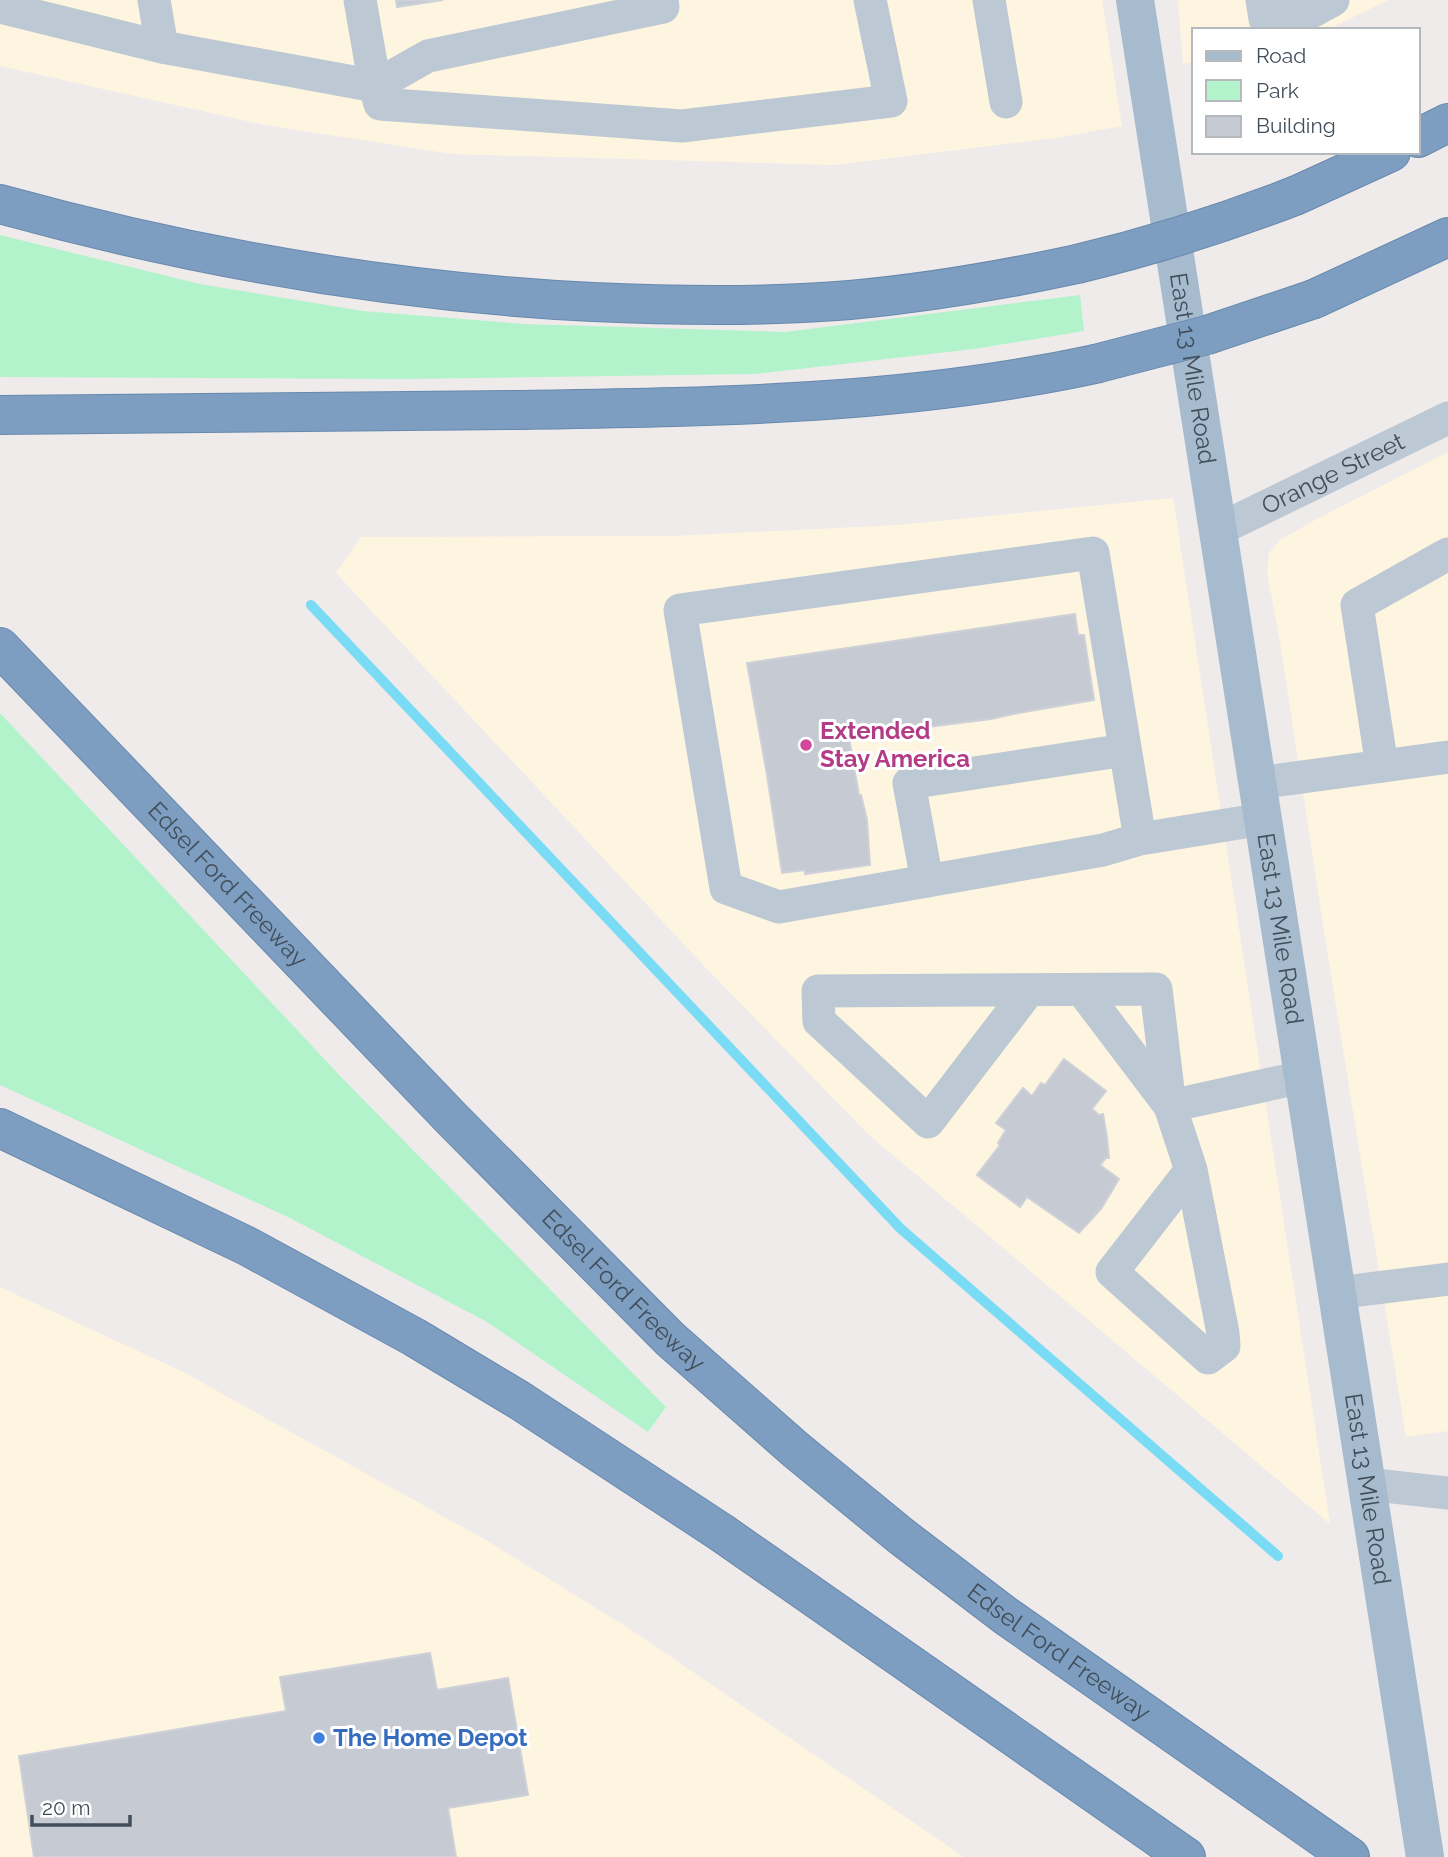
<svg xmlns="http://www.w3.org/2000/svg" width="1448" height="1857" viewBox="0 0 1448 1857" font-family="Raleway,sans-serif">
	<rect width="100%" height="100%" fill="#efebeb"/>
	<path fill="#fef5e0" d="M0,0h1102l20,126 -67,12 -221,27 -382,-11 -187,-29 -265,-59z
		M1178,0h210l-61,30h-133v32l-11,2z
		M1448,452v979l-42,6 -78,-480 -47,-309 -14,-76 2,-19 11,-13 35,-20z
		M1173,498l157,1026 -462,-390 -160,-164 -372,-397 25,-36 312,-1 225,-11z
		M0,1287l183,85 301,167 146,90 334,228h-964z"/>
	<path fill="#b3f3cc" d="M0,235l200,49 163,27 161,13 261,8 295,-37 4,36 -110,18 -218,25 -351,5 -405,-2z
		M0,713l344,367 322,327 -18,25 -161,-110 -197,-104 -290,-133z"/>
	<g fill="none" stroke-linecap="round" stroke-linejoin="round">
		<path stroke="#7adbf5" stroke-width="10" d="M311,605l590,624 377,327"/>
	</g>
	<path fill="#c6cad2" stroke="#ced1d8" stroke-width="2" d="M396,0h47l-46,7z
		M1075,614l3,21h6l10,65 -81,14 -22,5 -79,10 -23,6 -40,3 10,57h2l6,25 3,45 -65,9v-4l-23,3 -15,-98 -20,-112z
		M1064,1059l42,32 -14,18 7,6 4,-1 4,23 2,21h-3l-6,7 19,14 -18,30 -22,24 -52,-36 -7,10 -43,-32 23,-30 -2,-2 8,-13 -10,-7 27,-35 9,8 9,-13 4,2z
		M430,1653l7,37 71,-12 20,117 -80,13 8,49h-422l-15,-101 267,-45 -6,-34z"/>
	<g fill="none" stroke-linecap="round" stroke-linejoin="round">
		<defs>
			<g id="highway">
				<path d="M1418,138l30,-15"/>
				<path d="M1297,195l94,-43"/>
				<path d="M0,204c195,54 392,88 593,98 86,4 172,5 257,-2 77,-7 153,-20 227,-36"/>
				<path d="M1314,299l134,-62"/>
				<path d="M0,415c173,-2 346,-4 518,-5 194,-3 387,-5 577,-46"/>
				<path id="s3" d="M0,647l451,471 219,221 126,111 105,86 105,80 344,241"/>
				<path d="M0,1128l247,118 167,91 105,63 203,133 464,324"/>
			</g>
		</defs>
		<use href="#highway" stroke="#6889ad" stroke-width="40"/>
		<g stroke="#bcc8d3" stroke-width="33">
			<path d="M662,0l1,7 -235,49 -53,30 5,18 302,22 209,-25 -21,-101"/>
			<path d="M989,0l17,102"/>
			<path d="M1262,0l3,19 48,-8 20,-11"/>
			<path d="M0,7l162,40 -8,-47"/>
			<path d="M162,47l213,39 -15,-86"/>
			<path id="s1" d="M1218,530l230,-112"/>
			<path d="M1382,766l-25,-161 91,-51"/>
			<path d="M1258,783l190,-26"/>
			<path d="M1140,839l-47,-286 -413,57 46,278 53,19 324,-57 37,-11 123,-20"/>
			<path d="M927,881l-18,-98 216,-33"/>
			<path d="M1029,990l-101,132 -109,-101 -1,-30 338,-2 14,117 133,-29"/>
			<path d="M1082,990l88,116 21,64 32,163 1,13 -16,12 -96,-86 79,-102"/>
			<path d="M1336,1293l112,-14"/>
			<path d="M1366,1484l82,9"/>
		</g>
		<path stroke="#a7bbce" stroke-width="38" id="s2" d="M1135,0l290,1857"/>
		<use href="#highway" stroke="#7d9ec1" stroke-width="38"/>
		<defs>
			<path id="highway-bridge" d="M1077,264c75,-18 148,-41 220,-69
				M1095,364l112,-29 107,-36"/>
		</defs>
		<use href="#highway-bridge" stroke="#6889ad" stroke-width="40" stroke-linecap="butt"/>
		<use href="#highway-bridge" stroke="#7d9ec1" stroke-width="38"/>
	</g>
	<circle fill="#d1479c" stroke="#fff" stroke-width="2.5" cx="806" cy="745" r="7"/>
	<circle fill="#3f7fe0" stroke="#fff" stroke-width="2.5" cx="319" cy="1738" r="7"/>
	<g text-anchor="middle" stroke-width="6" stroke-linejoin="round" paint-order="stroke">
		<g font-size="24" fill="#424f5b" stroke="#fff">
			<text dy="8" stroke="none"><textPath href="#s2" startOffset="373">East 13 Mile Road</textPath></text>
			<text dy="8" stroke="none"><textPath href="#s1" startOffset="128">Orange Street</textPath></text>
			<text dy="8" stroke="none"><textPath href="#s3" startOffset="329">Edsel Ford Freeway</textPath></text>
			<text dy="8" stroke="none"><textPath href="#s2" startOffset="940">East 13 Mile Road</textPath></text>
			<text dy="8" stroke="none"><textPath href="#s3" startOffset="896">Edsel Ford Freeway</textPath></text>
			<text dy="8" stroke="none"><textPath href="#s2" startOffset="1507">East 13 Mile Road</textPath></text>
			<text dy="8" stroke="none"><textPath href="#s3" startOffset="1463">Edsel Ford Freeway</textPath></text>
		</g>
		<g font-size="24" font-weight="bold" fill="#b23c85" stroke="#fff" text-anchor="start">
			<text x="820" y="739">Extended<tspan x="820" dy="28">Stay America</tspan></text>
		</g>
		<g font-size="24" font-weight="bold" fill="#366cbe" stroke="#fff" text-anchor="start">
			<text x="333" y="1746">The Home Depot</text>
		</g>
	</g>
	<rect x="1192" y="28" width="228" height="126" fill="#ffffff" stroke="#b3b9bd" stroke-width="2"/>
	<rect x="1206" y="51" width="35" height="10" fill="#a7bbce" stroke="#b3b9bd" stroke-width="2"/>
	<text x="1256" y="63" font-size="21" fill="#424f5b">Road</text>
	<rect x="1206" y="80" width="35" height="21" fill="#b3f3cc" stroke="#b3b9bd" stroke-width="2"/>
	<text x="1256" y="98" font-size="21" fill="#424f5b">Park</text>
	<rect x="1206" y="116" width="35" height="21" fill="#c6cad2" stroke="#b3b9bd" stroke-width="2"/>
	<text x="1256" y="133" font-size="21" fill="#424f5b">Building</text>
	<path d="M32 1815v10h98v-10" fill="none" stroke="#424f5b" stroke-width="3.5"/>
	<text x="42" y="1815" font-size="21" fill="#424f5b" stroke="#ffffff" stroke-width="5" paint-order="stroke">20 m</text>
</svg>
